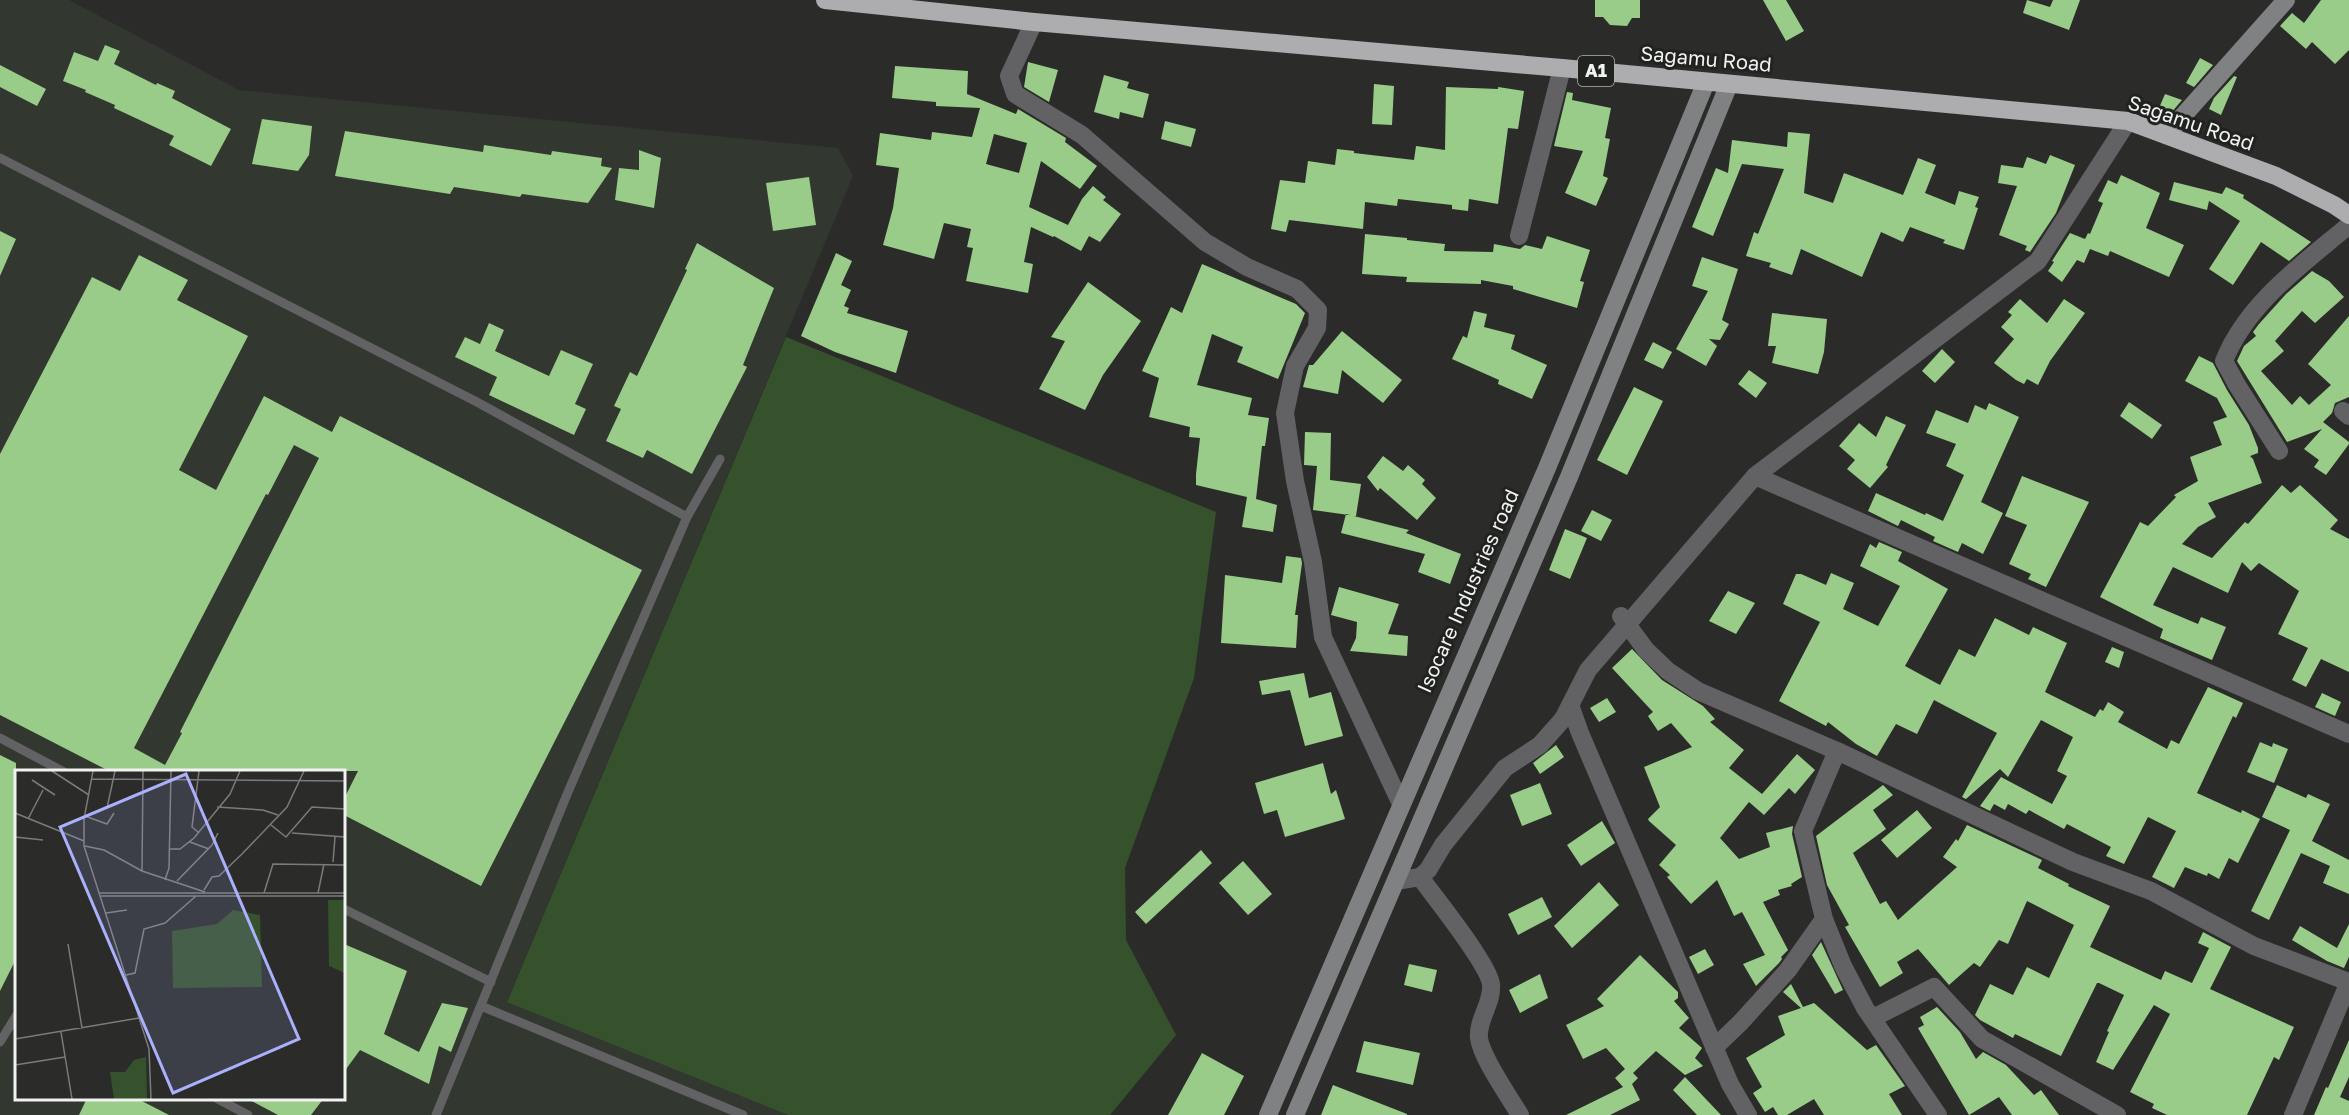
<svg xmlns="http://www.w3.org/2000/svg" width="2349" height="1115" viewBox="0 0 2349 1115" font-family="'Golos Text',sans-serif">
	<rect width="100%" height="100%" fill="#2b2c2a"/>
	<path fill="#323730" fill-rule="evenodd" d="M0,0h69l170,90 599,58 15,28 -346,825 281,114h-788zM16,772h328v326h-328z"/>
	<path fill="#35522c" d="M786,337l430,175 -22,166 -69,190 1,72 50,95 -66,80h-322l-281,-113z"/>
	<path fill="#99cb89" fill-rule="evenodd" d="M1595,0h45v18h-8l-5,8 -17,-1 -7,-8h-8z
		M1763,0h23l18,31 -18,10z
		M2027,0l23,7 3,-7h27l-11,30 -46,-17z
		M2321,0h28v50l-14,14 -23,-22 -6,7 -26,-23 12,-13 12,10z
		M105,45l15,6 -6,13 42,21 1,-2 18,8 -3,7 59,31 -20,37 -42,-21 5,-9 -60,-28 1,-3 -30,-13 1,-2 -23,-9 11,-29 24,9z
		M2200,58l13,7 -19,22 -8,-4z
		M1028,62l30,8 -9,32 -25,-15z
		M0,65l46,24 -9,17 -37,-19z
		M895,66l73,5 -1,23 49,20 2,-5 48,29 -1,4 32,24 -17,23 -39,-28 -12,46 39,18 14,-26 11,-13 13,11 -3,3 18,14 -21,28 -11,-6 -8,15 -27,-15 -1,1 -22,-10 -7,35 9,2 -5,29 -62,-12 7,-33 -6,-1 4,-18 -27,-6 -10,36 -51,-14 10,-37 6,-40 -23,-3 4,-32 51,7 1,-8 40,5 8,-29 -44,-2v-4l-44,-4zM994,134l33,9 -8,30 -33,-9z
		M1104,75l25,7 -2,6 22,6 -6,24 -23,-6 -1,7 -25,-7z
		M2234,76l3,1 -16,38 -12,-6 5,-11z
		M1374,84l20,2 -2,39 -20,-1z
		M1446,87l52,2v-2l26,4 -6,38 -10,-1 -10,76 -29,-5 -1,12 -16,-2v-4l-54,-6 -1,7 -32,-4 -2,27 -74,-9 -3,12 -15,-3 9,-49 25,3 3,-22 27,4 2,-16 17,2v2l60,7 2,-14 29,4z
		M1567,92l6,1 -1,7 39,8 -6,30 5,1 -7,37 5,2 -12,28 -31,-13 18,-42 -29,-5z
		M2165,94l17,6 -11,13 -12,-5z
		M262,119l50,7 -3,29 -11,16 -46,-7z
		M1165,121l31,8 -5,18 -30,-8z
		M345,131l138,21 1,-7 67,10 1,-4 50,7 -1,8 11,2 -24,35 -66,-9 -2,3 -66,-10 -4,7 -115,-18z
		M1788,132l22,2 -6,59 29,10 11,-30 59,22 15,-37 18,7 -11,28 30,12 4,-14 20,6 -4,10 3,1 -14,42 -21,-7 2,-3 -35,-13 -7,15 -22,-10 -19,45 -61,-28 -9,26 -23,-8 2,-4 -25,-7 8,-24 4,2 26,-65 -42,-5 -29,72 -21,-9 24,-59 12,5 4,-33 55,7z
		M639,150l22,8 -7,50 -39,-8 4,-32 20,2z
		M2050,155l25,10 -19,48 -26,39 -5,-2 2,-4 -28,-11 18,-49 -19,-3 3,-18 22,3 4,-11 19,7z
		M2121,175l39,18 -14,35 38,17 -15,32 -59,-26 -2,5 -18,-7 -6,14 -7,-3 -15,22 -14,-11 6,-9 -2,-1 18,-28 15,6 3,-6 2,1 13,-31 -5,-2 10,-21 9,4z
		M809,177l7,48 -43,6 -7,-48z
		M2174,182l48,12 4,-7 18,8 -1,3 68,44 -22,19 -28,-19 -28,43 -24,-16 31,-48 -31,-20 -2,9 -38,-10z
		M0,231l16,8 -16,37z
		M1365,234l42,4v2l38,4 -1,7 49,1 1,-8 26,5 5,-4 17,4 5,-13 43,14 -10,31 4,1 -7,26 -64,-19v-3l-32,-6v4l-75,-2 1,-5 -45,-3z
		M697,243l77,45 -31,77 4,2 -55,107 -45,-24 -4,8 -37,-17 15,-32 -7,-3 16,-34 7,4 50,-106 -2,-1z
		M836,253l16,8 -11,24 10,5 -7,16 5,2 -2,5 61,18 -12,42 -61,-21 -34,-16z
		M139,255l49,25 -11,20 71,36 -69,134 37,20 48,-94 68,36 8,-16 302,154 -161,316 -137,-71v-16l14,-28h-249l-109,-56v-261l92,-177 28,14zM294,445l25,13 -139,274 2,1 -17,32 -31,-17 132,-254 2,1z
		M1702,257l36,12 -16,51 7,4 -9,16 -11,-1 8,7 -11,20 -30,-17 32,-58 -16,-5z
		M1202,264l94,40 9,9 -27,66 -41,-17 6,-15 -31,-13 -15,51 55,13 -4,17 21,3 -4,28h-3l-6,53 21,6 -4,27 -31,-5 5,-30 -51,-12v-11l4,-36 -11,-1 1,-10 -41,-10 10,-39 -17,-7 29,-64 11,6z
		M2312,271l17,10 15,16 -29,26 -13,-12 -27,30 9,10 -23,20 31,34 8,-9 9,9 22,-20 -23,-21 41,-48v81l-14,6 -3,10 -9,9 26,20v2l-23,31 -12,-8 5,-7 -15,-11 18,-20 -35,13 -50,-81 7,-15 12,-10 -3,-4 6,-8 27,-30z
		M1088,282l53,39 -38,54 -18,35 -46,-21 26,-48 -14,-4z
		M2020,299l27,24 17,-24 21,14 -35,48 -12,24 -11,-6 -3,5 -8,-4 -22,-17 20,-24 -13,-12 11,-12 -4,-3z
		M1474,311l13,3 -3,13 31,8 -4,14 36,16 -15,34 -34,-15 1,-4 -47,-21 11,-23 4,2z
		M1772,313l55,6 -3,33 -6,22 -46,-11 4,-17h-8z
		M489,323l15,7 -9,21 54,25 12,-26 32,14 -18,40 11,5 -12,26 -85,-40 8,-18 -42,-20 10,-20 15,7z
		M1342,331l60,49 -19,23 -41,-33 -4,24 -35,-7 6,-22h4z
		M1653,342l19,10 -9,17 -19,-9z
		M1942,349l13,13 -20,21 -13,-12z
		M2199,356l14,7 14,27 22,35 9,23v5l-8,3 3,3 9,24 -54,20 8,14 -18,10 -16,17 30,14 33,-36 3,2 34,-39 9,8 9,-8 38,35 -8,9 19,10v133l-28,-13 -15,28 -14,-7 16,-32 -30,-14 21,-43 -40,-28 -8,8 -9,-9 -14,31 -55,-26 -20,38 45,19 3,-7 25,10 -14,33 -52,-22 3,-9 -63,-32 40,-75 8,4 28,-29 -2,-2 24,-14 -8,-24 32,-12 -9,-23 14,-5 -10,-19 -32,-17z
		M1749,370l18,13 -11,15 -18,-14z
		M1634,387l29,14 -36,74 -30,-15z
		M2129,402l33,23 -10,14 -32,-23z
		M1989,403l30,14 -38,85 22,11 -20,41 -21,-11 -4,9 -25,-11 2,-4 -34,-17 -3,6 -30,-15 8,-18 49,22 1,-2 17,8 21,-46 -18,-9 10,-22 -30,-11 10,-23 32,13 7,-18 11,5z
		M1886,416l20,9 -20,40 2,2 -18,21 -23,-19 8,-9 -16,-14 20,-23 17,14z
		M1305,432l26,1 -1,47 31,4 -5,32 -43,-6 4,-44 -13,-1z
		M1383,456l20,15 5,-6 17,15 -3,4 14,14 -19,22 -37,-32 -2,3 -11,-14z
		M2022,476l67,26 -43,85 -18,-8 3,-5 -22,-10 18,-39 -22,-9z
		M1592,510l20,10 -11,21 -20,-10z
		M1346,514l63,16 -3,3 55,21 -11,30 -32,-12 7,-18 -84,-21z
		M1565,529l22,9 -17,41 -21,-9z
		M1879,542l23,10 -4,9 50,28 -43,77 35,19 19,-36 16,8 20,-39 34,17 4,-8 34,16 -22,49 50,25 5,-8 3,2 5,-9 16,10 -6,10 49,27 4,-9 8,4 29,-57 35,16 -7,15 -3,-2 -36,77 44,20 1,-3 18,9 -22,44 -9,-5 -10,21 -11,-6 -1,3 -22,-9 -11,21 -22,-11 24,-46 -28,-14 -24,47 -18,-8 5,-9 -44,-23 -3,5 -35,-19 -3,4 -18,-10 -3,6 -11,-6 -4,7 -10,-5 21,-29 51,27 15,-28 -10,-5 16,-34 -32,-17 -33,57 -8,-8 -34,30 -4,-2 35,-64 -63,-33 -17,34 -21,-10 -19,32 -21,-12 -28,-22 -2,4 -47,-25 41,-79 -37,-18 13,-30h5l25,11 5,-12 23,10 -11,26 35,17 22,-40 -40,-20 10,-22 6,4z
		M1286,556l15,2 1,5 -7,52h3l-2,33 -75,-5 4,-68 57,8z
		M1339,587l60,17 -11,30 20,2 -1,20 -57,-5 6,-13 1,-16 -26,-7z
		M1728,591l27,12 -19,31 -27,-13z
		M2112,647l12,5 -5,16 -14,-6z
		M1632,649l30,31 41,26 12,13 -5,3 34,28 -15,18 33,26 35,-40 18,16 -20,24 -6,-6 -25,27 -15,-13 -29,36 19,21 31,-12 -4,-14 27,-7 -1,8 10,43 -11,7 1,2 -14,4 2,5 -17,7 25,48 -7,7 1,2 -3,4 -23,23 -13,-22 22,-9 -23,-43 -8,4 -17,-36 -26,24 -24,-27 3,-2 -11,-10 17,-20 -27,-24 -1,-2 12,-12 -16,-40 48,-20 -21,-24 -13,8 -10,-15 5,-4 -41,-44z
		M1304,673l5,25 22,-6 12,44 -38,10 -15,-56 -28,5 -3,-14z
		M2322,693l19,9 -6,14 -20,-9z
		M1607,698l9,14 -17,10 -9,-14z
		M2260,742l12,5 1,-4 15,6 -14,34 -27,-11z
		M1556,745l8,12 -24,17 -7,-11z
		M0,755l16,8v196l-16,32z
		M1323,763l8,31 5,-4 9,29 -60,18 -8,-27 -13,4 -9,-31z
		M1540,783l12,31 -30,12 -12,-31z
		M1883,785l10,10 -20,15 13,19 -33,24 27,51 6,-3 12,19 59,-53 -14,-10 13,-18 2,2 9,-16 75,35 -4,8 31,16 -1,2 42,20 -20,41 30,14 41,19 4,-9 27,12 17,-35 -11,-5 5,-11 28,15 -21,42 84,38 -15,33 -5,-3 -27,58h-80l-15,-7 2,-4 -24,-12 40,-78 -16,-9 -41,65 -17,-8 13,-30 -2,-1 17,-36 -25,-12h-2l-36,73 -46,-22 -2,4 -33,-18 -5,-5 15,-31 23,11 14,-28 22,11 25,-53 -47,-24 -19,43 -9,-4 -19,27 -6,-4 -25,22 -31,-36 -21,13 6,11 -23,14 -35,-60 4,-2 -22,-40 -11,-49z
		M2277,785l29,13 2,-4 22,10 -18,37 37,19v34l-26,-11 7,-17 -29,-13 -32,67 -18,-9 39,-81 -28,-13z
		M1917,810l15,18 -35,30 -16,-18z
		M1602,821l13,22 -34,23 -14,-21z
		M1201,850l11,13 -66,61 -11,-12z
		M1243,861l29,33 -24,21 -29,-32z
		M1599,882l20,23 -47,43 -18,-22z
		M1542,897l10,20 -34,18 -10,-21z
		M2349,924v33l-5,11 -17,-7 -35,-21 8,-14 37,22z
		M1821,942l22,48 -8,4 -23,-39z
		M344,944l63,27 -23,63 35,18 23,-49 26,5 -17,44 -12,-6 -10,38 -69,-34 -16,22z
		M1705,949l9,16 -16,9 -9,-17z
		M1640,955l38,37v6l-4,3 15,17 -10,10 23,20 -7,10 8,8 -18,9 -29,-24 -23,22 5,5 -6,6 8,16 -30,15h-44l57,-28 -8,-9 10,-9 -19,-21 -23,11 -17,-34 38,-19 -7,-7z
		M1409,964l28,6 -5,22 -28,-7z
		M1540,974l8,24 -28,15 -11,-23z
		M1791,984l12,23 11,-4 53,47 9,-5 29,41 -16,8 13,21h-78l-10,-16 -27,16h-9l-5,-8 -8,5 -12,-19 9,-6 -16,-29 39,-23 -7,-19 23,-8 -18,-16z
		M1937,1007l23,25 16,27 7,-7 23,13 28,30 7,-5 18,25h-47l-13,-18 -30,18 -51,-87 6,-3 -4,-8z
		M2349,1040v37l-9,20 9,4v14h-35l12,-28 2,1z
		M1364,1041l56,12 -7,32 -57,-13z
		M1202,1053l42,23 -20,39h-56z
		M1685,1077l36,38h-24l-24,-25z
		M1333,1085l74,29v1h-86z
		M87,1098h49l33,17h-90z
		M246,1098h78l-13,17h-33z"/>
	<g fill="none" stroke-linecap="round" stroke-linejoin="round">
		<path stroke="#626264" stroke-width="9" d="M0,158l475,243 212,116
			M0,738l64,34
			M344,909l147,73
			M481,1006l262,109
			M0,1042l16,-26
			M216,1098l32,17
			M436,1115l132,-323 119,-275 33,-58"/>
		<path stroke="#626264" stroke-width="18" d="M1034,22l-25,54 6,18 67,41 123,107 42,25 50,22 21,21 -1,18 -22,38 -10,47 10,68 18,81 10,75 78,167
			M1519,236l43,-168
			M2343,411l6,5
			M2279,451l-42,-66 -13,-24c23,-58 79,-97 125,-136
			M1755,476l594,258
			M1621,616l25,34 22,21 30,20 139,60 236,111 78,29 103,55 95,36
			M1570,705l10,28 150,351 18,31
			M1837,751l-34,80 21,88 19,47 22,42 73,107
			M1420,877c15,21 68,86 71,107 2,19 -14,36 -12,54 2,19 31,60 41,77
			M1396,881l24,-4 8,-7 15,-25 62,-77 35,-23 23,-26 25,-49 167,-194 283,-215 90,-140
			M1873,1018l61,-31 48,52 135,76
			M1714,1048l27,-26 47,-52 36,-51
			M2293,1115l56,-133"/>
		<path stroke="#808183" stroke-width="18" d="M2166,135l120,-135
			M1268,1115l279,-647 159,-386
			M1295,1115l274,-638 160,-393"/>
		<path stroke="#adadb0" stroke-width="18" d="M825,0l209,22 528,46 566,53 148,55 58,29 15,10"/>
	</g>
	<g text-anchor="middle" stroke-width="6" stroke-linejoin="round" paint-order="stroke">
		<rect fill="#212321" stroke="#b3b4b3" stroke-width="1.5" x="1578" y="56" width="36" height="30" rx="4.5"/>
		<g font-size="18" font-weight="bold" fill="#f1f2f1">
			<text x="1596" y="77">A1</text>
		</g>
		<g font-size="20" fill="#f1f2f1" stroke="#212321">
			<text transform="translate(1706 59) rotate(5)" y="7">Sagamu Road</text>
			<text transform="translate(2191 123) rotate(19)" y="7">Sagamu Road</text>
			<text transform="translate(1468 591) rotate(-66)" y="7">Isocare Industries road</text>
		</g>
	</g>
	<g transform="translate(15 770)">
		<rect width="330" height="330" fill="#2b2c2a"/>
		<path d="M313,130h17v73l-16,-7zM218,140l27,5 2,72 -89,1 -1,-57 45,-7zM131,287l1,42h-33l-4,-27h15l9,-12z" fill="#35522c"/>
		<path fill="none" stroke="#7a7b7a" stroke-width="1.5" d="M37,1l37,24M78,1l-9,48v27l65,203 2,50M77,9l253,2M17,10l23,15M202,37l46,3 15,5M92,38l8,-37M0,43l69,28M70,46l22,8 7,-11M13,49l15,-29M256,55l15,12 26,-30 33,2M183,62l-6,-5 7,-56M277,63l53,4M0,67l28,3M175,72l19,7M70,76l19,4 38,21 63,21M154,79h11l14,-11 36,-44 10,-23M318,92l2,-25M127,101l1,-100M150,110l4,-12 2,-97M162,111l35,-36 6,-12M189,120l8,-13 7,-1 23,-22 45,-47 17,-36M85,123h245M249,123l9,-29 72,1M303,123l6,-29M86,126h244M91,143l21,-3M53,174l14,84M111,205l9,-2 9,-44 21,-6 31,-27M46,262l11,67M0,269l124,-21M0,295l50,-8"/>
		<path fill="#aab0fb" fill-opacity="0.15" stroke="#aab0fb" stroke-width="3" d="M171,4l113,265 -126,54 -113,-266z"/>
		<rect width="330" height="330" fill="none" stroke="#f1f2f1" stroke-width="3"/>
	</g>
</svg>
